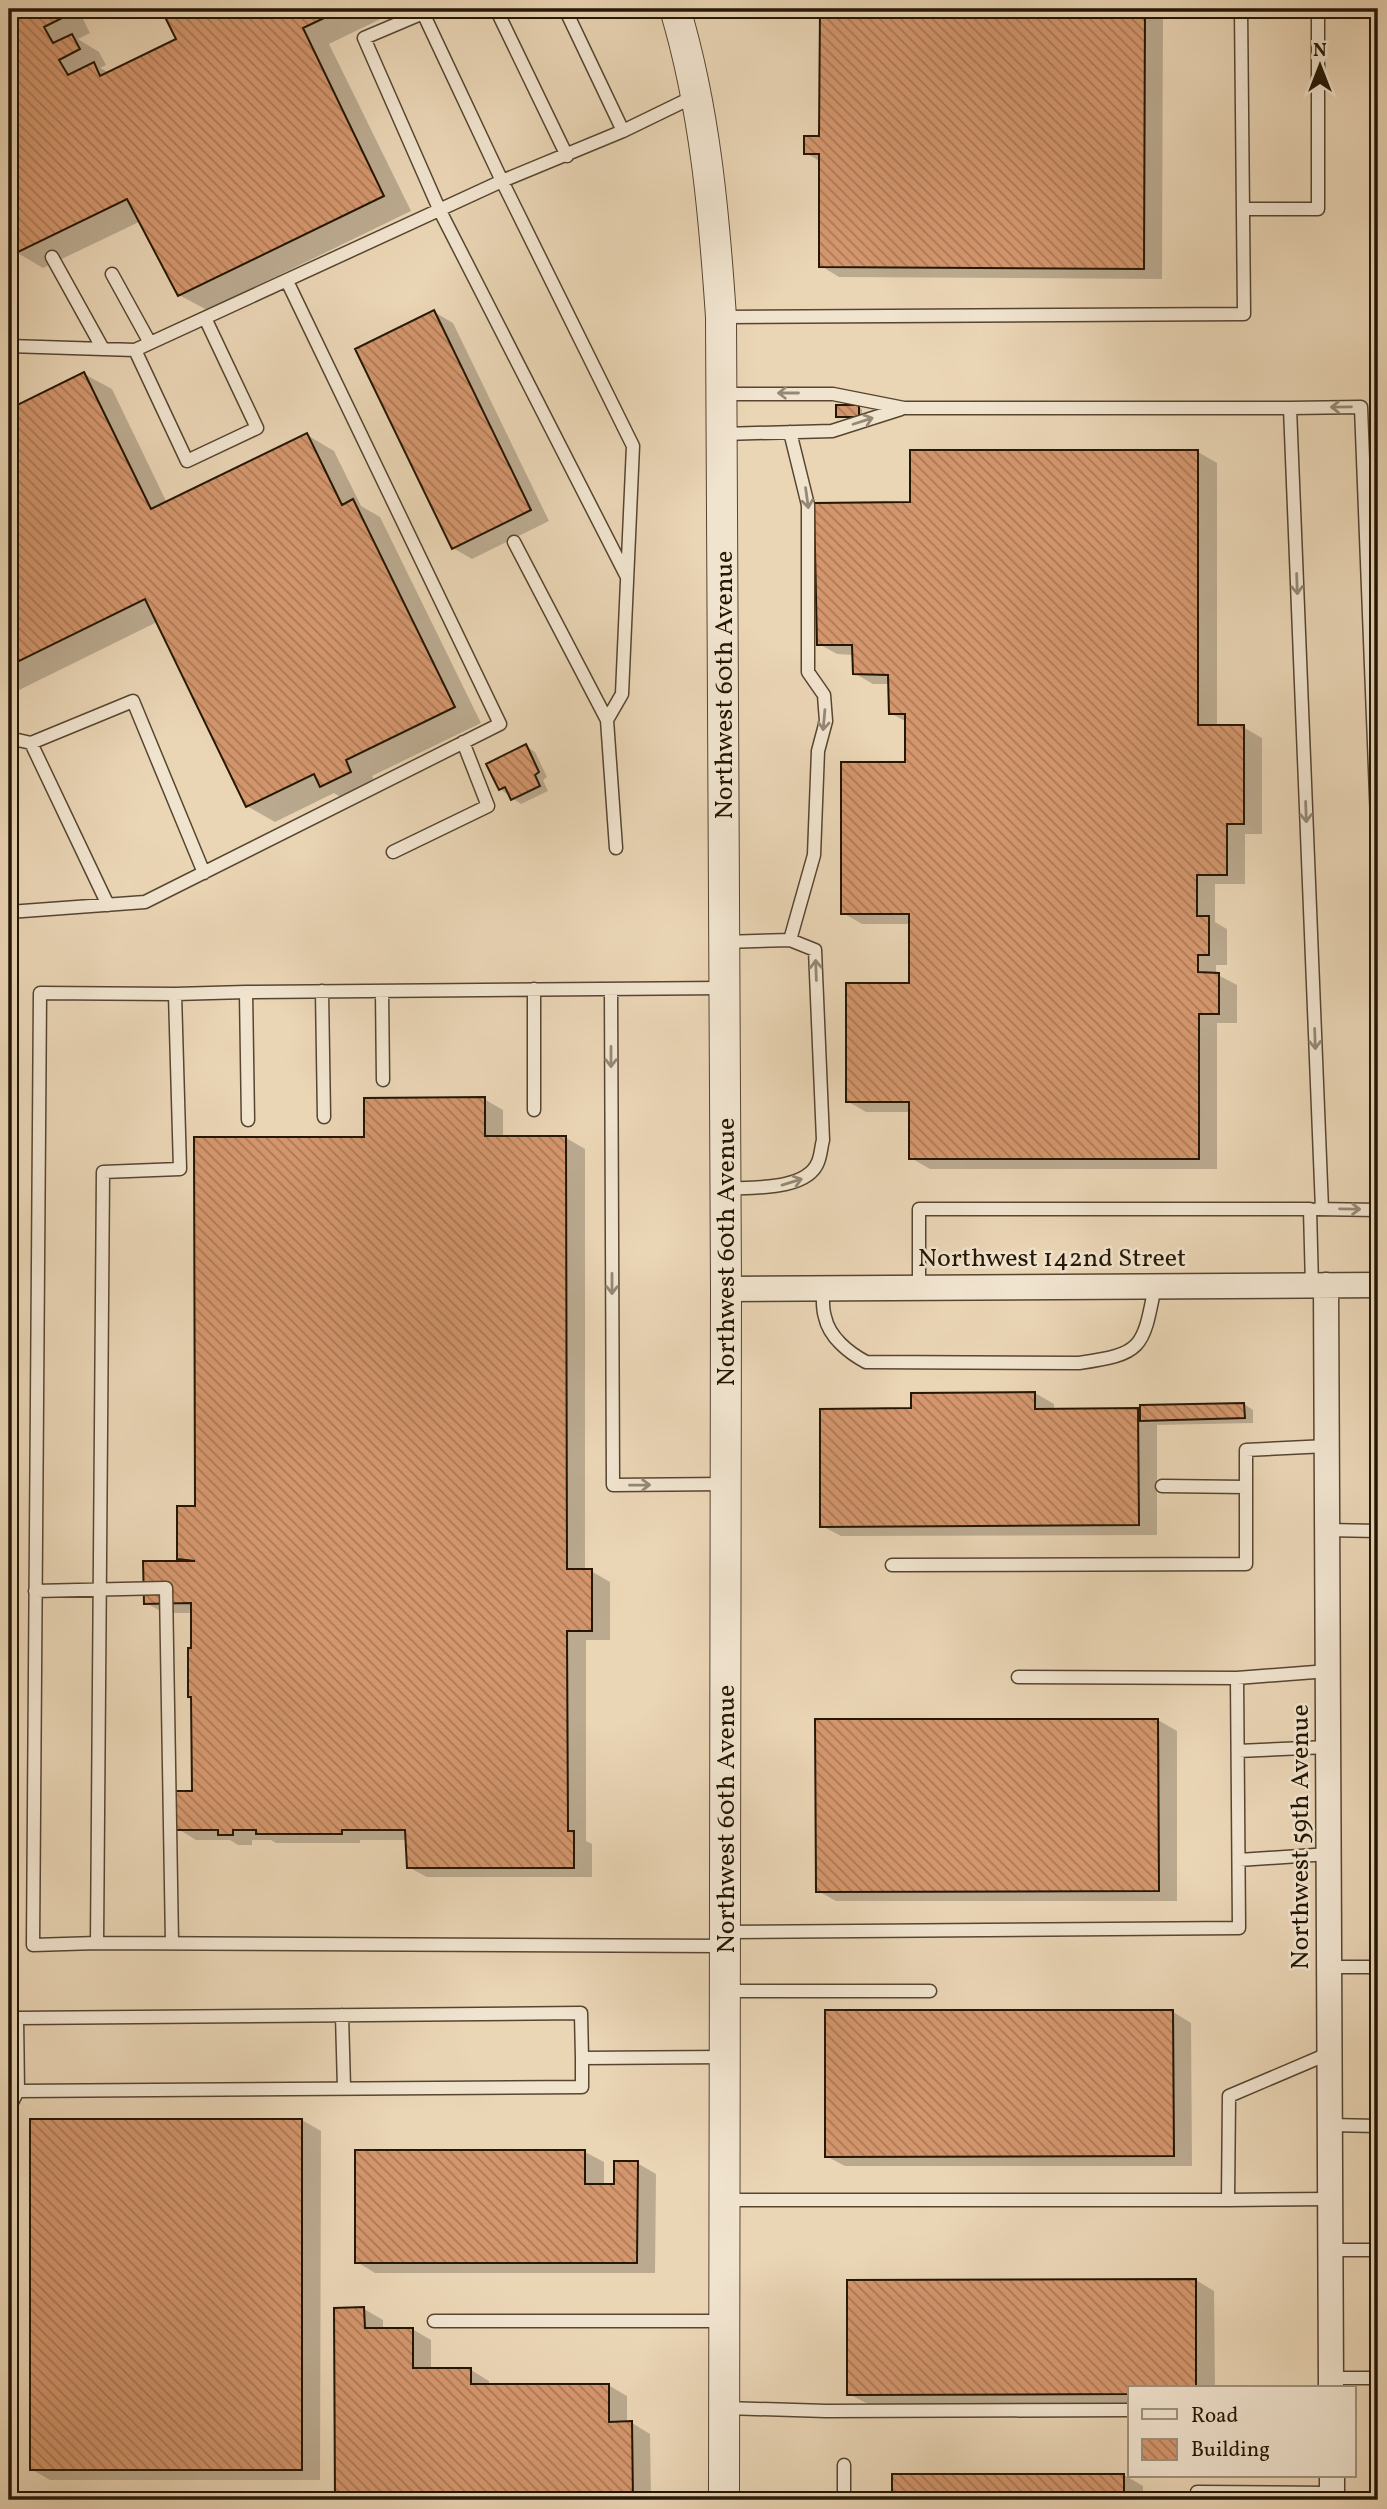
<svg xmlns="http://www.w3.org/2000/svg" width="1387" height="2509" viewBox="0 0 1387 2509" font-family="Vollkorn,serif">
	<defs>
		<pattern id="building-back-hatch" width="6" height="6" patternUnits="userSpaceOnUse" patternTransform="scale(1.75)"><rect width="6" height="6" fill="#d4966d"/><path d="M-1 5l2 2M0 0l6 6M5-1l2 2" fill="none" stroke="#ac7957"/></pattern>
	</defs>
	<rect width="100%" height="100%" fill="#ead5b5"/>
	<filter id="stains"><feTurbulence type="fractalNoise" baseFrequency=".00286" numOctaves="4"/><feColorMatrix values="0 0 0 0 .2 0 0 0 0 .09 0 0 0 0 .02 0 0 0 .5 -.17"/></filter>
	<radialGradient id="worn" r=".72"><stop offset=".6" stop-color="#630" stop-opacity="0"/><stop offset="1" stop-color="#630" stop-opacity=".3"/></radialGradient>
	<path fill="#0003" d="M9,9h69l12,24 -12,6 21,13 7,13 -6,3 10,5 68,-33 -15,-31h238l-72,35 82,167 -204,99 -28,-15 -38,-74 -98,47 -27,-16 -7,-14z
		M821,9h342l-1,270 -323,-2 -18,-11v-104l-15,-9 15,-15z
		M434,312l19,11 96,198 -77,38 -19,-11z
		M84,374l28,15 55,114 140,-68 27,16 27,55 19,11 101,206 -109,53 6,12 -29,14 -15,-9 -59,29 -28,-16 -90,-184 -148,73v-284z
		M858,407l4,2v9h-20l-4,-2z
		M1198,452l19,11v264h26l19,11v96h-17v50h-30v38l12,7v36h-11v9l21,11v38h-20v146h-287l-19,-11v-46h-45l-19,-11 64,-116v-61h-49l-19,-11 64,-150v-41l-17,-9v-29h-17l-19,-11v-18l-17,-1 -18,-10 93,-141z
		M526,746l9,6 12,25 -4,3 5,11 -27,13 -21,-15z
		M484,1099l19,11v28h63l19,11v422h6l19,11v58h-24v201l6,3v33h-165l-19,-10 -1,-27h-47v3h-84l-5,-3h-19v5h-14l-8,-5h-34l-18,-11 16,-37 -1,-179h-29l-18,-10 41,-40 -8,-5 17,-50 170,-370z
		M1035,1393l19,11v6l84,-1 4,3 102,-8 9,6v13l-96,2v110l-316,1 -19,-10 91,-117z
		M1158,1720l19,11v170h-341l-18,-10z
		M1173,2012l18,11 1,143h-347l-19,-10z
		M302,2120l19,11 -1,349h-270l-19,-11z
		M585,2152l19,10v24h12l21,-23 19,11 -1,99h-280l-18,-11z
		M1196,2280l18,11 1,97h-85v16h-262l-19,-10z
		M364,2309l19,11v10l29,-1 19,11v30h40l18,11v5l119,-1 19,11v27h5l18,11 1,66h-314l-1,-190z
		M1124,2475l19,11v14h-249l-1,-24z"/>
	<path fill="url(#building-back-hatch)" stroke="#241704" stroke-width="2" d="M9,9h50l5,8 -20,10 9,16 19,-9 8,15 -21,11 9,15 26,-13 6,14 76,-37 -15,-30h182l-40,19 81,168 -206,100 -51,-97 -113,55 -5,-12z
		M820,9h325l-1,260 -325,-2v-113h-15v-18h15z
		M434,310l97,200 -79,39 -97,-200z
		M84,372l67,137 156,-76 35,72 11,-6 102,208 -109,53 5,12 -31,15 -6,-13 -68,33 -101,-208 -136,67v-257z
		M836,405h23v12h-23z
		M910,450h288v275h46v99h-17v51h-30v41h12v39h-11v17l21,1v41h-20v145h-290v-57h-63v-119h63v-69h-68v-152h64v-48h-16l-1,-39 -35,-1 -1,-29h-35l-3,-142 96,-1z
		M526,744l13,28 -4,3 5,11 -29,14 -6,-13 -6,3 -13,-26z
		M485,1097v39h81l1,433h25v62h-25l1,200h6v37h-167l-2,-38h-63v4h-86v-4h-23v5h-15v-5h-42v-39h16l-1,-94h-3v-49h3v-45l-47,1 -1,-43h52l-18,-2v-53h18l-1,-369h170v-39z
		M1035,1392v17l103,-1 1,117 -319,2v-118l91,-1v-15z
		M1244,1403l1,15 -105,3v-16z
		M815,1719h343l1,172 -343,1z
		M825,2010h348l1,146 -349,1z
		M30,2119h272v351h-272z
		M355,2150h230v34h29v-23h24l-1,102h-282z
		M1196,2279v109h-66v6l-283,1v-115z
		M364,2307l1,21h48v40h58v16h138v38l23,-1 1,79h-298l-1,-192z
		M892,2474h232v26h-232z"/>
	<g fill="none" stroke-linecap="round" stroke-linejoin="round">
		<defs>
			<path id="service" d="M496,9l71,147
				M565,9l58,122
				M1243,209h75v-200
				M52,257l51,92
				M112,274l38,69
				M722,317l522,-3 -3,-305
				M9,346l126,4 367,-169 121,-50 74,-36
				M135,350l52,111 70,-33 -52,-110
				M722,394h111l71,14h386
				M790,432l18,73v167l16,23 2,26 -8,30 -4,104 -24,85
				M723,434l109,-3 69,-22
				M514,542l93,178
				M9,738l22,5 77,162
				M31,743l102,-42 71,172
				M616,848l-9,-128 15,-26 11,-248 -131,-265 -79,-168 -59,25 76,173 187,366
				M393,852l95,-46 -25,-64
				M9,912l136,-10 355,-178 -213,-443
				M723,942l67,-2 25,10 8,190c-2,7 -2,15 -5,22 -11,29 -68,25 -94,27
				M534,989v121
				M611,989l2,496 113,-1
				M322,991l2,126
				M382,991l1,89
				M246,992l-71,2 5,175 -77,3 -6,771 627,3
				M248,1120l-2,-128 477,-4
				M1317,1209l61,1
				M1322,1209l-32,-801 71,-1 17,440
				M919,1288v-79h391l2,77
				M823,1289c0,9 -1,19 2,28 4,20 24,36 41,45l213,1c64,-9 64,-15 76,-77
				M1162,1486l84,1
				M1327,1530l51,1
				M892,1565l354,-1v-114l81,-4
				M35,1591l131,-3 6,355
				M1237,1678l91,-7
				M1238,1751l90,-4
				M1239,1860l90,-6
				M726,1932l513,-4 -2,-250 -219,-1
				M97,1943l-64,2 7,-952 135,1
				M1329,1967h49
				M726,1991h204
				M342,2015l2,73
				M582,2058v29l-564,4 -1,-73 564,-5 1,45 143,-1
				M9,2108l9,-17
				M1330,2125l48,1
				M726,2200h502l1,-104 101,-43
				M1228,2200l102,-1
				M1330,2250h48
				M434,2321h290
				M1331,2378h47
				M725,2408l101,3 304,-1
				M844,2500v-35
				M1197,2500v-8l135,1"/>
			<path id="minor" d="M1326,1285l5,1103
				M726,1289l652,-4
				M1332,2476v24"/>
			<path id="tertiary" d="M675,9c30,100 39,204 46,308l5,972 -2,1211"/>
		</defs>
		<use href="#service" stroke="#564630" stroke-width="15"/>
		<use href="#minor" stroke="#564630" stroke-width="27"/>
		<use href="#tertiary" stroke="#564630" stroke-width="32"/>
		<use href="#service" stroke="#f1e4cf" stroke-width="12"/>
		<use href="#minor" stroke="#f1e4cf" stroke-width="24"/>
		<use href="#tertiary" stroke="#f1e4cf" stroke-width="30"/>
	</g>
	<defs><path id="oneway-shaft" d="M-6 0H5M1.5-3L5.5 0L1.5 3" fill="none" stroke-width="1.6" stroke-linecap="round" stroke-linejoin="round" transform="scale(1.75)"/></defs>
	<g stroke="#958874">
		<use href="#oneway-shaft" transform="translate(788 393) rotate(-180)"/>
		<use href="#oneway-shaft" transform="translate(1341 407) rotate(179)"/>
		<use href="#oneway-shaft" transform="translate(863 421) rotate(-18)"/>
		<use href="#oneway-shaft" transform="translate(807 498) rotate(82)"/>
		<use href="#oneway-shaft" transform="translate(1297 584) rotate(88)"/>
		<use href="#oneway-shaft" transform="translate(824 720) rotate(95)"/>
		<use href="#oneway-shaft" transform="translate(1306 812) rotate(88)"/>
		<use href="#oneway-shaft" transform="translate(816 970) rotate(-92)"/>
		<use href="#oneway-shaft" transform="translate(1315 1039) rotate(88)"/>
		<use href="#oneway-shaft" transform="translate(611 1057) rotate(90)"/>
		<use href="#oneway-shaft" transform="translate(792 1182) rotate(-17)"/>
		<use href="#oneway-shaft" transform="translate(1350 1209) rotate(1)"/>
		<use href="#oneway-shaft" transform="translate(612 1284) rotate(90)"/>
		<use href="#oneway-shaft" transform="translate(640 1485) rotate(-1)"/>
	</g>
	<g text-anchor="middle" stroke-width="5" stroke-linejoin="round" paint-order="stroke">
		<g font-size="26" fill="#241704" stroke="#f1e4cf">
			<text transform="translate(723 685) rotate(-90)" y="9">Northwest 60th Avenue</text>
			<text transform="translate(725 1252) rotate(-90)" y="9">Northwest 60th Avenue</text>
			<text x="1052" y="1266">Northwest 142nd Street</text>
			<text transform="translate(725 1819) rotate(-90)" y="9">Northwest 60th Avenue</text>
			<text transform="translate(1299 1837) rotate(-90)" y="9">Northwest 59th Avenue</text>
		</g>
	</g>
	<rect width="1387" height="2509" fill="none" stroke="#ead5b5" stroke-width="35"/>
	<rect x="10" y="10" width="1366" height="2488" fill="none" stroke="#241704" stroke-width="3.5"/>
	<rect x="18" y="18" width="1352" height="2474" fill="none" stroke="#241704" stroke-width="2"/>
	<rect x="1128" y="2386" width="228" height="91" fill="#f1e4cf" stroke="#9f927e" stroke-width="2"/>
	<rect x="1142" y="2409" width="35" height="10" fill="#f1e4cf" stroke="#9f927e" stroke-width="2"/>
	<text x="1191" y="2422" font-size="21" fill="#241704">Road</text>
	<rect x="1142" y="2439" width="35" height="21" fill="url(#building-back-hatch)" stroke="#9f927e" stroke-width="2"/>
	<text x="1191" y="2456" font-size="21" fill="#241704">Building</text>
	<g transform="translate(1320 66)" stroke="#f1e4cf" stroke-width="5" paint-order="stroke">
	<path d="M0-5L12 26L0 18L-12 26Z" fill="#241704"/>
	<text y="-10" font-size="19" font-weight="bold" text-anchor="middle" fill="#241704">N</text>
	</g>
	<rect width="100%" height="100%" filter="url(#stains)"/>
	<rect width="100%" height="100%" fill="url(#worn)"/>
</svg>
